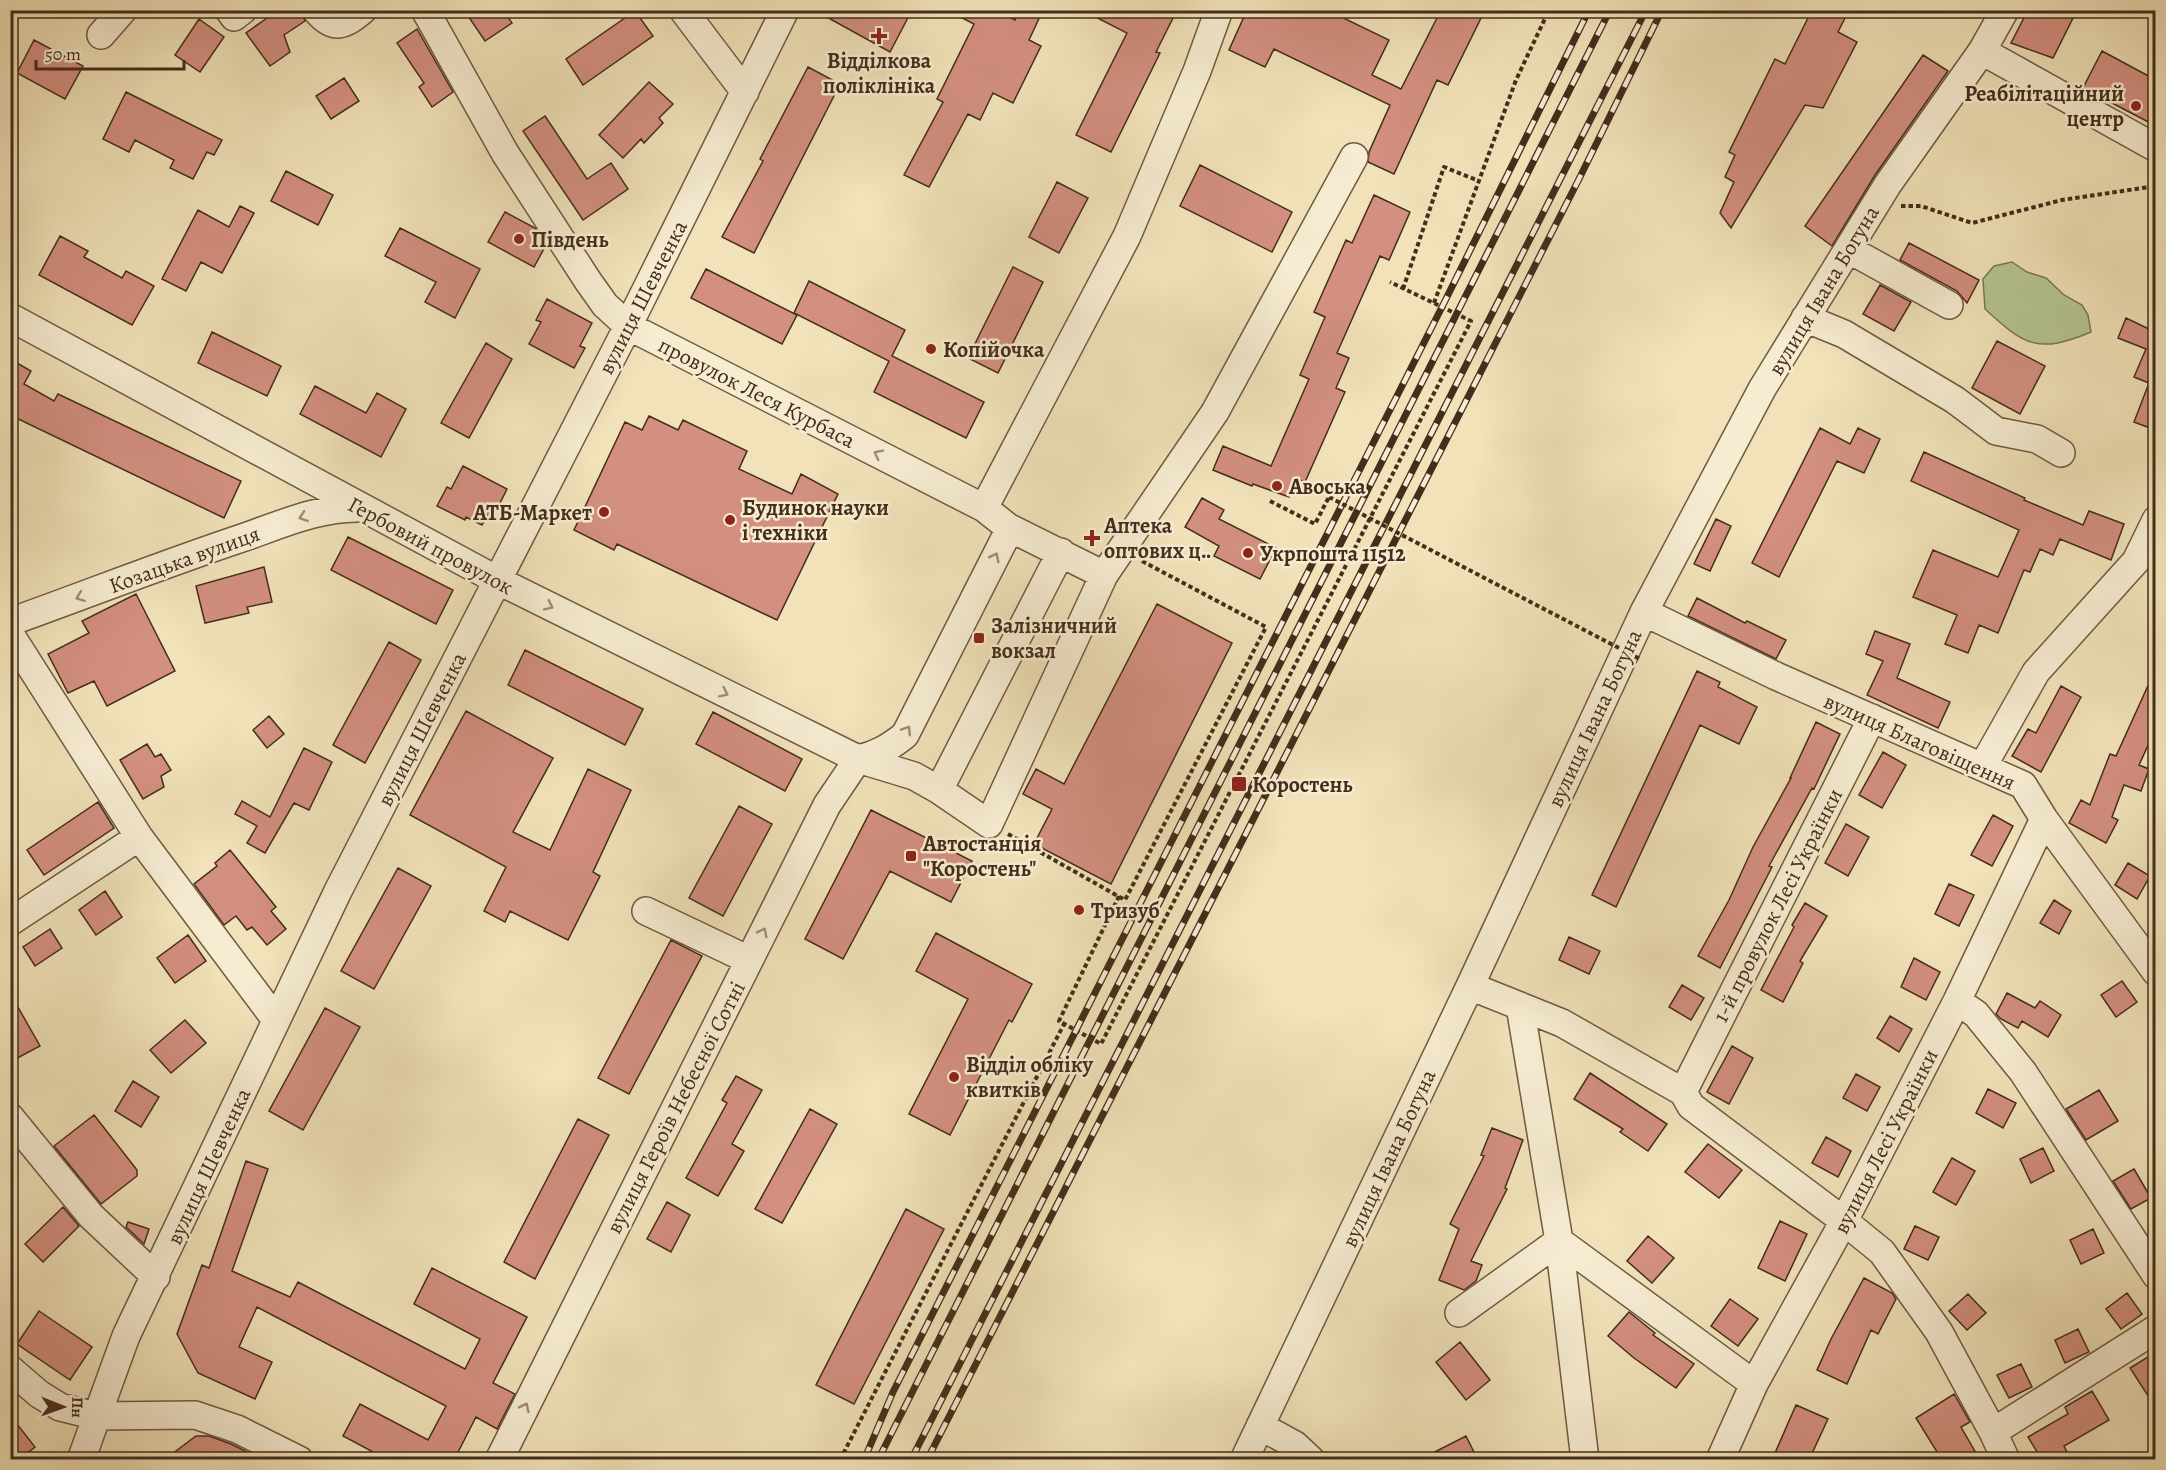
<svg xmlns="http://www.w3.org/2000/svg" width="2166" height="1470" viewBox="0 0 2166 1470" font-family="Alegreya,serif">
	<rect width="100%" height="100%" fill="#f1e2b9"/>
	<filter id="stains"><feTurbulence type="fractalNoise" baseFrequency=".00333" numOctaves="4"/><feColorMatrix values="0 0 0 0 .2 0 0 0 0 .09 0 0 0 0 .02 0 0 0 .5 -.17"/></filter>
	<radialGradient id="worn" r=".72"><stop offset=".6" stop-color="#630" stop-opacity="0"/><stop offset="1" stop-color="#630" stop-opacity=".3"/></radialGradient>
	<path fill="#b5c493" stroke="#7c7856" stroke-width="1.5" d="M2012,262l15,10 19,6 18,17 18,10 6,10 3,17c-53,22 -66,14 -106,-23l-2,-30 11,-13z"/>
	<path fill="#d38f80" stroke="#442d1a" stroke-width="1.5" d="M265,10h36l4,11 -21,14 6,17 -20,14 -24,-33 21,-15z
		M464,10h39l9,13 -27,18z
		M814,10h98l-22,42z
		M947,10h49l19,10 4,-10h24l-14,30 12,6 -28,57 -20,-10 -13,27 -12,-6 -39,73 -25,-12 39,-73 -6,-3 37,-75z
		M1082,10h95l-21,42 4,1 -49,99 -35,-17 51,-102z
		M1247,10h80l62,30 -17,35 29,14 40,-79h44l-37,75 -11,-5 -43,94 -26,-12 1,-10 21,-47 -116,-56 -9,18 -36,-17z
		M1812,10h37l-11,22 19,10 -34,66 -18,-3 -74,123 -11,-15 14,-31 -9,-5 10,-22 -6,-3 46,-93 10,5z
		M2028,10h49l-24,48 -42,-15z
		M635,11l18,25 -70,49 -17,-26z
		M199,19l25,18 -24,35 -25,-17z
		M417,29l36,63 -21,15 -13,-20 5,-4 -27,-40z
		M34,40l49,26 -18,33 -48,-26z
		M2102,51l54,29v46l-73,-38z
		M1923,55l25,16 -73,104 -43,71 -27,-20z
		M808,67l32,17 -86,169 -32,-16 41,-76 -3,-2z
		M344,78l15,23 -28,18 -15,-23z
		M649,82l24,22 -14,14 4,5 -19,20 -3,-4 -18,19 -24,-23z
		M126,92l96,48 -8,15 -7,-3 -14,27 -23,-11 4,-8 -39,-20 -6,12 -26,-13z
		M545,116l42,63 24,-16 17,26 -45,31 -60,-89z
		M1200,165l92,47 -20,40 -92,-46z
		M286,171l47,24 -15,30 -47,-24z
		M1057,182l31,16 -29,55 -30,-16z
		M1374,195l36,17 -21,48 -9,-4 -43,97 12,5 -13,30 9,4 -40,90 -10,-4 -6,19 -36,-13 -1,2 -39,-16 10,-24 48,20 38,-87 -9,-4 25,-58 -11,-5 32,-72 6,3z
		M240,206l14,7 -32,60 -21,-11 -15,29 -24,-12 36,-69 31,17z
		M505,212l30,16 11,17 -12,22 -46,-25z
		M400,228l80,41 -25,49 -30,-16 11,-20 -51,-26z
		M60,236l28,15 -4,6 38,21 4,-7 28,15 -22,39 -93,-50z
		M1909,243l70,37 -12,23 -10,-12 -57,-31z
		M1013,267l30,15 -45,91 -30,-15z
		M706,269l91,46 -15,29 -91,-46z
		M809,281l96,49 -13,26 92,46 -18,36 -92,-46 15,-31 -95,-48z
		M1880,285l31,17 -17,29 -31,-17z
		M547,299l45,24 -12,23 5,2 -11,20 -45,-24 12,-22 -5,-2z
		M2126,318l27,13 3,-5v90l-6,12 -16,-6 15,-39 -15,-6 12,-28 -28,-11z
		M212,332l69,34 -14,30 -69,-33z
		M1997,341l48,25 -25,48 -48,-26z
		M486,343l26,16 -43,79 -28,-15z
		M10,359l21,12 -7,13 30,17 4,-7 183,87 -17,37 -214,-103z
		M315,386l51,27 11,-20 29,16 -25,48 -81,-43z
		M649,416l29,14 5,-10 64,31 -8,18 53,25 9,-20 37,20 -61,126 -160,-76 -3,6 -40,-20 51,-108 17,8z
		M1820,428l30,16 8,-16 22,11 -16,34 -27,-12 -58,116 -27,-14z
		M1924,452l101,46 -1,2 59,25 6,-14 35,13 -13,36 -51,-21 -7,16 -13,-6 -10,23 -6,-2 -26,63 -19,-8 -11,28 -23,-9 12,-29 -44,-18 20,-47 65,27 21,-47 -108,-49z
		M463,466l44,23 -10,20 -5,-2 -10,18 -16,-8 -1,3 -28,-14 10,-19 4,2z
		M1202,498l22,12 -5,9 57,29 -16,31 -46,-23 5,-10 -34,-19z
		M1716,519l15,7 -21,45 -16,-7z
		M348,537l105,53 -17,34 -105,-54z
		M264,567l8,35 -25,5 2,6 -44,10 -9,-37z
		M136,594l39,77 -68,35 -13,-25 -26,12 -20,-39 41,-21 -7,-12z
		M1697,598l48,25 2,-2 39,19 -10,19 -88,-43z
		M1157,604l75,39 -121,241 -77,-40 18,-35 -29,-15 13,-25 28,15z
		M1875,631l35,13 -13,34 53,24 -12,26 -71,-33 16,-34 -17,-7z
		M389,642l32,18 -56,103 -32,-18z
		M525,650l118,59 -18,36 -117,-60z
		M2156,668v60l-17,37 10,4 -8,22 -17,-6 -12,32 6,3 -12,23 -37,-20 12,-23 9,5 20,-51 6,2z
		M1697,671l23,11 -2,5 39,20 -18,37 -39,-19 -84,182 -24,-12z
		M2061,686l20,11 -40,75 -29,-16 16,-27 8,4z
		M466,711l87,47 -40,74 37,18 38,-81 43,21 -38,82 7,4 -32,64 -58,-29 -5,11 -21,-11 22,-44 -96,-52z
		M713,712l89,47 -17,32 -89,-47z
		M269,716l15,18 -17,14 -14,-18z
		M1816,722l24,12 -26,55 -2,-1 -43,78 3,1 -52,101 -22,-12 31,-56 24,-53 38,-69h-1z
		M147,744l8,13 6,-3 10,16 -10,6 3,11 -21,12 -23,-39z
		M304,748l28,14 -23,48 -15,-7 -29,50 -18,-10 10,-17 -22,-12 7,-13 28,16z
		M1883,752l23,13 -24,43 -23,-13z
		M98,802l16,26 -70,47 -17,-25z
		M739,806l33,18 -49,92 -34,-18z
		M871,810l101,51 -21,41 -61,-31 -47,88 -38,-20z
		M1993,815l20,11 -21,40 -21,-11z
		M1846,824l23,13 -21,39 -23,-13z
		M230,850l46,57 -5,4 15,18 -19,16 -15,-18 -5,3 -11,-14 -12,9 -30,-41 23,-18 -2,-3z
		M2128,863l22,13 -13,23 -22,-14z
		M398,868l33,18 -57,103 -33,-18z
		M1949,884l25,11 -15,31 -24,-12z
		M105,891l17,26 -26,18 -17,-25z
		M2054,900l17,11 -12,23 -19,-11z
		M1805,903l22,13 -27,45 3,2 -20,39 -22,-12 33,-63 -2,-2z
		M50,929l12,19 -27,18 -12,-19z
		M936,933l96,51 -20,38 -3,-2 -59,115 -41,-21 59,-115 -52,-28z
		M188,935l18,26 -31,22 -18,-25z
		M1569,937l31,14 -11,23 -30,-14z
		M671,940l31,16 -73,138 -31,-16z
		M1914,958l26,14 -14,28 -25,-13z
		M2122,981l15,21 -21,15 -15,-22z
		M1682,985l22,13 -13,22 -22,-13z
		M10,993l30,53 -30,16z
		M2007,993l28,15 5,-7 21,14 -13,22 -26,-16 -4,7 -17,-9 -5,-5z
		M325,1008l35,19 -57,103 -34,-19z
		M1890,1016l22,13 -13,23 -22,-14z
		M185,1020l21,23 -35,30 -21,-23z
		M1732,1046l21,12 -24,46 -22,-12z
		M1590,1073l77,51 -19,27 -28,-19 3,-3 -49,-30z
		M1856,1074l24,13 -13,24 -24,-13z
		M736,1076l26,14 -30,54 12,7 -26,45 -32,-18 41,-75 -5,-3z
		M133,1081l26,16 -18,30 -26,-16z
		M1988,1089l28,14 -13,25 -27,-15z
		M2099,1090l19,31 -32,19 -20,-31z
		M810,1109l27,15 -55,99 -27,-14z
		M94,1115l43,55v6l-36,28 -47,-58z
		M578,1119l31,16 -74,144 -31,-17z
		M1492,1128l31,12 -18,48 2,1 -36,72 11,4 -6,16 -12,9 -25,-10 20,-51 -9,-5 34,-68 -3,-1z
		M1826,1137l25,14 -13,26 -26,-14z
		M1708,1144l34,26 -23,28 -34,-26z
		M2043,1148l11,23 -23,12 -11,-24z
		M1952,1158l23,13 -19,34 -23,-13z
		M246,1161l22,8 -36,102 58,26 8,-15 167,87 15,-30 -66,-35 18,-36 95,49 -34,66 22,11 -18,35 -21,-12 -22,43h-66l-45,-24 17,-32 68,36 18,-34 -189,-99 -18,40 33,15 -17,37 -57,-26 -21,-39 25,-69 7,3z
		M2134,1169l17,29 -20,11 -18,-28z
		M667,1202l23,13 -19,37 -24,-13z
		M63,1207l16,19 -36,36 -18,-18z
		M906,1209l38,20 -90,175 -38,-19z
		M1780,1221l27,13 -22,47 -27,-13z
		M128,1222l21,7 -5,15 -18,-17z
		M1915,1226l24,11 -11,23 -24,-11z
		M2093,1229l11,24 -23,11 -11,-24z
		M1648,1236l26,22 -22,25 -25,-22z
		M1864,1278l28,15 4,6 -18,35 -7,-4 -24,54 -30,-14 14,-31z
		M2127,1293l15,21 -21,15 -15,-20z
		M1968,1294l18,19 -19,17 -18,-19z
		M1730,1299l28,20 -20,27 -27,-20z
		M39,1311l53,36 -22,33 -53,-36z
		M1629,1312l26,21 -2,2 41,29 -18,24 -42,-30 -26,-22z
		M2078,1329l11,23 -24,11 -10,-23z
		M1460,1342l30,38 -24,20 -30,-38z
		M2156,1352v56l-26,-40z
		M2021,1364l11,23 -23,11 -12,-23z
		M2092,1391l17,29 -45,26 4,8 -9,6h-17l-14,-23 40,-23 -3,-7z
		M1954,1394l16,28 -9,5 19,33h-38l-26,-42z
		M1796,1405l32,14 -19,41h-37z
		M10,1415l25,32 -17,13h-8z
		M196,1436h13l22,8 32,16h-99z
		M1466,1436l12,24h-59z"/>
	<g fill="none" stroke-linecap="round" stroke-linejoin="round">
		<defs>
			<path id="minor" d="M229,10l5,7 9,-7
				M316,10c18,22 29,15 47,0
				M425,10l80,143 83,128 17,24 23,21 356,182 24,19 -2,9 -101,199c-15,12 -28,20 -47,24
				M683,10l62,82
				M101,35l22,-25
				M1982,51l174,97
				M1848,249l101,56
				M10,317l487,263 361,179 56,17 25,14 50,34 115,-249 -96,-48
				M1805,318l39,16 111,66 41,31 41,8 24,14
				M984,508l143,-272 70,-165 22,-61
				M1104,575l111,-163 139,-255
				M1644,612l132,64 247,109 21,34 112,153
				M10,622c78,-28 154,-58 232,-84 38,-13 77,-31 118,-30
				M10,634l129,203 137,183
				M1983,766l53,-94 100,-111 20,-41
				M939,790l122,-238
				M646,911l103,49
				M10,922l129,-85
				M1470,986l92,37 121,69 8,14 153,115 38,31 57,80 54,100 13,28
				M1957,1001l19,13 47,58 133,203
				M1520,1006l39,235 26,219
				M1683,1092l189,-374
				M10,1117l81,99 65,61
				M1459,1313l100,-72 195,143
				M10,1369l29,25 21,13 36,9 99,-1 42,14 62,31
				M1260,1426l35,19 16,15
				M1993,1432l163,-103
				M81,1460l45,-124 212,-445 290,-565 157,-316
				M499,1460l328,-655 31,-46
				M1244,1460l226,-474 174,-374 118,-223 126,-205 94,-133 23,-41
				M1720,1460l34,-76 90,-163 113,-220 87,-182"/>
		</defs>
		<use href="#minor" stroke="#6f5a42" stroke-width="30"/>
		<path stroke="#442d1a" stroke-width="4" stroke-dasharray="4.5 3" stroke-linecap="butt" d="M1901,206h20l51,17 90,-23 94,-14
			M1403,289l41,-122 35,14
			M1434,303l82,-223 33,-70
			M1270,501l45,23 14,-27
			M1008,834l117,66 141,-273 -126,-67
			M1119,896l-60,125 42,23 370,-723 -81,-39
			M840,1460l224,-436"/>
		<use href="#minor" stroke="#f6ecd2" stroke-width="27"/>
		<defs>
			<path id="rail" d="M864,1460l29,-68 549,-1085 147,-297
				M878,1460l732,-1450
				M911,1460l735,-1450
				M927,1460l652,-1281 83,-169"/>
		</defs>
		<use href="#rail" stroke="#442d1a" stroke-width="7"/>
		<use href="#rail" stroke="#f6ecd2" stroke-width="4.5" stroke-dasharray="14" stroke-linecap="butt"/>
		<path stroke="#442d1a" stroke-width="4" stroke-dasharray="4.5 3" stroke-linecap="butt" d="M1329,497l311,162"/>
	</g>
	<defs><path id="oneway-chevron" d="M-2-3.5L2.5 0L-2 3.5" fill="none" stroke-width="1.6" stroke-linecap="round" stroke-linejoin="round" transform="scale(1.5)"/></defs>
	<g stroke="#9d8c76">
		<use href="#oneway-chevron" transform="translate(878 454) rotate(-153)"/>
		<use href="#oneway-chevron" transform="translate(303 517) rotate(161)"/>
		<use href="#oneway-chevron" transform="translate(995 557) rotate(-63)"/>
		<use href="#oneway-chevron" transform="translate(80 597) rotate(159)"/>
		<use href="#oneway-chevron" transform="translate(549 606) rotate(26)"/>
		<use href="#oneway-chevron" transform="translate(724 693) rotate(26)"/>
		<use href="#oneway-chevron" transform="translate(907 730) rotate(-57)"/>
		<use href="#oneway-chevron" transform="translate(763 932) rotate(-63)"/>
		<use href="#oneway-chevron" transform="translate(525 1407) rotate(-64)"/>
	</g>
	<g fill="#8f2418" stroke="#f6ecd2" stroke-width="2">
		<path d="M876 27h6v6h6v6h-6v6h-6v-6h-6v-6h6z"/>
		<circle cx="2136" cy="106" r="6"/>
		<circle cx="519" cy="239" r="6"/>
		<circle cx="931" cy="349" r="6"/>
		<circle cx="1277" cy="486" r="6"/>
		<circle cx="604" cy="512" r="6"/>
		<circle cx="730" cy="520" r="6"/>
		<path d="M1089 529h6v6h6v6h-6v6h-6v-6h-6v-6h6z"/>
		<circle cx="1248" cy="553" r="6"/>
		<rect x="973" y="632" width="12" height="12" rx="3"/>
		<rect x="1231" y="776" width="16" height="16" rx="3"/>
		<rect x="905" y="850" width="12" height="12" rx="3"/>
		<circle cx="1079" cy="910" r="6"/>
		<circle cx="954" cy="1077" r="6"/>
	</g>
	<g text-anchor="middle" stroke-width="5" stroke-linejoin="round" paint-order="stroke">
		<g font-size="22" font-weight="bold" fill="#442d1a" stroke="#f6ecd2" text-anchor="start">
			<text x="879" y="68" text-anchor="middle">Відділкова<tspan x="879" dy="25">поліклініка</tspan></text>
			<text x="2124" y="101" text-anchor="end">Реабілітаційний<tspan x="2124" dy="25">центр</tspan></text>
			<text x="531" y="247">Південь</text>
			<text x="943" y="357">Копійочка</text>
			<text x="1289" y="494">Авоська</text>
			<text x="742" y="515">Будинок науки<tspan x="742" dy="25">і техніки</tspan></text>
			<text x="592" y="520" text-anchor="end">АТБ-Маркет</text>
			<text x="1104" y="533">Аптека<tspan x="1104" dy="25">оптових ц‥</tspan></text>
			<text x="1260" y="561">Укрпошта 11512</text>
			<text x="991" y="633">Залізничний<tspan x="991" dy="25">вокзал</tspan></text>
			<text x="1252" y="792">Коростень</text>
			<text x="923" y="851">Автостанція<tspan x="923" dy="25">"Коростень"</tspan></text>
			<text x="1091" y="918">Тризуб</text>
			<text x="966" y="1072">Відділ обліку<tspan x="966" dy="25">квитків</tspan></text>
		</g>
		<g font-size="22" fill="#442d1a" stroke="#f6ecd2">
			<text transform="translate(1823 290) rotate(-59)" y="8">вулиця Івана Богуна</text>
			<text transform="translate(642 297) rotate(-63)" y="8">вулиця Шевченка</text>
			<text transform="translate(757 392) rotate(27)" y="8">провулок Леся Курбаса</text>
			<text transform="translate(431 545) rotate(28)" y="8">Гербовий провулок</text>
			<text transform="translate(184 559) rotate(-20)" y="8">Козацька вулиця</text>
			<text transform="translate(1594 718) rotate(-65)" y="8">вулиця Івана Богуна</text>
			<text transform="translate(421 729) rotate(-63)" y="8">вулиця Шевченка</text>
			<text transform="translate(1920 741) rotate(24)" y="8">вулиця Благовіщення</text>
			<text transform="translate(1777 905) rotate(-63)" y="8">1-й провулок Лесі Українки</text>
			<text transform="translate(675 1107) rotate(-63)" y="8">вулиця Героїв Небесної Сотні</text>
			<text transform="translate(1885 1141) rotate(-63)" y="8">вулиця Лесі Українки</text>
			<text transform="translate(1388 1158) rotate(-65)" y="8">вулиця Івана Богуна</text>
			<text transform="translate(208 1166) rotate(-65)" y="8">вулиця Шевченка</text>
		</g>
	</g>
	<rect width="2166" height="1470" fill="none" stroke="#f1e2b9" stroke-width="36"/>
	<rect x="12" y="12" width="2142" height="1446" fill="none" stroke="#442d1a" stroke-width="3"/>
	<rect x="18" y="18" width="2130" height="1434" fill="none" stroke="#442d1a" stroke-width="1.5"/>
	<g transform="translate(63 1407) rotate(91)" stroke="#f6ecd2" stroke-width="4.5" paint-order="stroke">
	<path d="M0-4.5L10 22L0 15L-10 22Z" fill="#442d1a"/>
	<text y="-9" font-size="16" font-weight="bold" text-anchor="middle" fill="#442d1a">Пн</text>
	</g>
	<path d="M36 60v9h148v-9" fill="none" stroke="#442d1a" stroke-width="3"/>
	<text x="45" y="60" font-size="18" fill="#442d1a" stroke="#f6ecd2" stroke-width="4.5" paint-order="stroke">50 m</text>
	<rect width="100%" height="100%" filter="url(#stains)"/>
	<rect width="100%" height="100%" fill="url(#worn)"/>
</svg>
